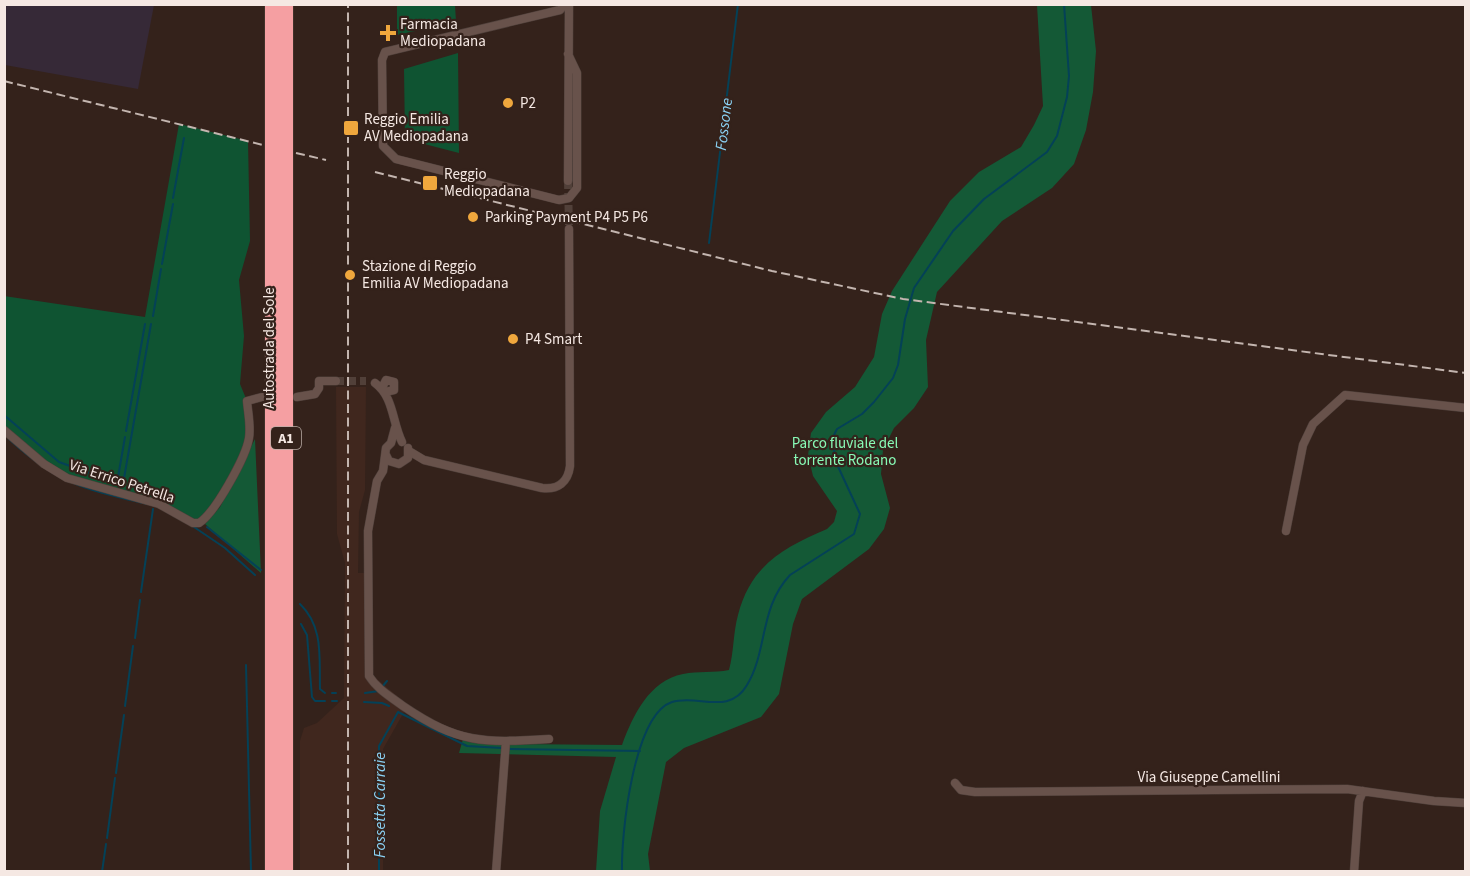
<svg xmlns="http://www.w3.org/2000/svg" width="1470" height="876" viewBox="0 0 1470 876" font-family="'Source Sans 3',sans-serif">
	<rect width="100%" height="100%" fill="#34221b"/>
	<path fill="#362937" d="M4,5h150l-16,84 -133,-24z"/>
	<path fill="#40271e" d="M336,387h30l-1,103 -6,22 -1,61h13v101l37,31 -25,44v122l-83,1v-131l4,-13 13,-5 27,-25 1,-135 -8,-29z"/>
	<path fill="#0f5432" d="M397,5h58l1,17 -59,13z
		M458,53l1,100 -54,-14 -1,-70z
		M179,124l69,17 2,100 -11,39 5,56 -4,48 7,17 3,29 -14,39 -37,54 -34,-16 -98,-29 -62,-48 -1,-134 141,21z"/>
	<path fill="#145936" d="M1037,5h54l5,46 -3,41 -7,38 -12,34 -22,24 -50,33 -65,71 -11,48 2,47 -14,21 -20,20 -11,22 -2,24 9,34 -6,21 -15,20 -67,50 -9,25 -14,70 -18,23 -77,31 -18,14 -18,92 2,17h-54l4,-60 16,-54 -157,-4 4,-14 44,5 115,1c11,-30 27,-64 61,-71 15,-3 31,-1 46,-4 5,-18 4,-37 9,-55 13,-50 45,-67 89,-86l7,-7 3,-11 -24,-35 -5,-21 3,-22 15,-21 29,-25 19,-30 8,-43 10,-23 58,-90 29,-29 42,-25 13,-22 9,-19z
		M255,439l6,134 -56,-49 15,-17z"/>
	<g fill="none" stroke-linecap="round" stroke-linejoin="round">
		<path stroke="#044157" stroke-width="2" d="M173,198l11,-60
			M709,243l29,-239
			M162,264l11,-60
			M153,316l8,-47
			M4,415l55,47 58,21 8,-46
			M126,431l19,-107
			M9,439c49,45 75,50 138,65
			M123,484l28,-160
			M191,525l34,23 30,27
			M207,527l54,43
			M141,592l12,-83
			M300,604c24,23 19,54 20,85l5,4
			M301,624l6,11 5,62 3,4h10
			M135,638l5,-38
			M246,665l5,207
			M382,687l5,-6
			M332,693h4
			M365,693l14,-2
			M332,701h5
			M364,702l18,1 7,3
			M125,706l8,-60
			M509,749l131,2
			M116,773l8,-58
			M107,838l8,-60
			M102,872l4,-28
			M379,872v-126l19,-34 69,34 35,2
			M622,872c-1,-36 11,-157 50,-170 26,-8 57,14 75,-17 21,-35 12,-77 43,-110l64,-41 6,-20 -25,-54 -2,-23 4,-8 25,-15 12,-12 19,-24 5,-13 7,-46 9,-31 39,-57 31,-32 63,-47 10,-16 10,-39 2,-21 -5,-72"/>
		<path stroke="#514039" stroke-width="8" stroke-dasharray="8 4" stroke-linecap="butt" d="M568,181l1,48
			M336,381h30"/>
		<defs>
			<path id="minor" d="M565,4l-5,6 -175,42 -3,8 1,86 13,13 163,41 10,-2 8,-10v-115l-9,-19
				M568,181l1,-177
				M375,383c19,14 17,39 27,59
				M382,388l4,-8 8,2v8l-9,2
				M297,397l18,-3 4,-6v-7h17
				M395,428l-4,15 -5,5 -3,23 -6,10 -9,50 1,145c8,13 22,21 34,30 56,38 80,37 146,33
				M4,430l40,34 23,14 92,26 34,19h6c16,-10 47,-66 50,-85 2,-12 -1,-25 -2,-37l15,-4
				M409,451l15,9 118,28c16,2 26,-6 28,-22l-1,-237
				M386,455l3,6 10,3 9,-6v-10
				M1286,531l17,-86 10,-21 32,-29 121,13
				M955,783l6,7 14,2 372,-3 87,12 32,2
				M496,872l10,-131
				M1354,872l5,-71 4,-10"/>
			<path id="motorway" d="M272,4v868
				M286,872v-868"/>
		</defs>
		<use href="#minor" stroke="#4f403b" stroke-width="9"/>
		<use href="#motorway" stroke="#4f403b" stroke-width="15"/>
		<use href="#minor" stroke="#68524b" stroke-width="8"/>
		<use href="#motorway" stroke="#f59fa2" stroke-width="14"/>
		<path stroke="#c3b5af" stroke-width="2" stroke-dasharray="9 4.5" stroke-linecap="butt" d="M4,81l259,64
			M296,153l30,7
			M375,172l397,99 131,28 563,74
			M348,872v-868"/>
	</g>
	<g fill="#efa73d" stroke="#34221b" stroke-width="2">
		<path d="M385 24h6v6h6v6h-6v6h-6v-6h-6v-6h6z"/>
		<circle cx="508" cy="103" r="6"/>
		<rect x="343" y="120" width="16" height="16" rx="3"/>
		<rect x="422" y="175" width="16" height="16" rx="3"/>
		<circle cx="473" cy="217" r="6"/>
		<circle cx="350" cy="275" r="6"/>
		<circle cx="513" cy="339" r="6"/>
	</g>
	<g text-anchor="middle" stroke-width="4.5" stroke-linejoin="round" paint-order="stroke">
		<rect fill="#34221b" stroke="#bbada7" stroke-width="1.5" x="271" y="427" width="30" height="22" rx="4.5"/>
		<g font-size="14" font-weight="bold" fill="#f5e8e3">
			<text x="286" y="443">A1</text>
		</g>
		<g font-size="15" fill="#f5e8e3" stroke="#34221b" text-anchor="start">
			<text x="400" y="29">Farmacia<tspan x="400" dy="17">Mediopadana</tspan></text>
			<text x="520" y="108">P2</text>
			<text x="364" y="124">Reggio Emilia<tspan x="364" dy="17">AV Mediopadana</tspan></text>
			<text x="444" y="179">Reggio<tspan x="444" dy="17">Mediopadana</tspan></text>
			<text x="485" y="222">Parking Payment P4 P5 P6</text>
			<text x="362" y="271">Stazione di Reggio<tspan x="362" dy="17">Emilia AV Mediopadana</tspan></text>
			<text x="525" y="344">P4 Smart</text>
		</g>
		<g font-size="15" fill="#f5e8e3" stroke="#34221b">
			<text transform="translate(269 348) rotate(-90)" y="5">Autostrada del Sole</text>
			<text transform="translate(122 481) rotate(18)" y="5">Via Errico Petrella</text>
			<text x="1209" y="782">Via Giuseppe Camellini</text>
		</g>
		<g font-size="15" fill="#88fab6" stroke="#34221b">
			<text x="845" y="448">Parco fluviale del<tspan x="845" dy="17">torrente Rodano</tspan></text>
		</g>
		<g font-size="16" font-style="italic" fill="#8bd2f4" stroke="#34221b">
			<text transform="translate(723 124) rotate(-83)" y="6">Fossone</text>
			<text transform="translate(379 805) rotate(-90)" y="6">Fossetta Carraie</text>
		</g>
	</g>
	<rect width="1470" height="876" fill="none" stroke="#f5e8e3" stroke-width="12"/>
</svg>
